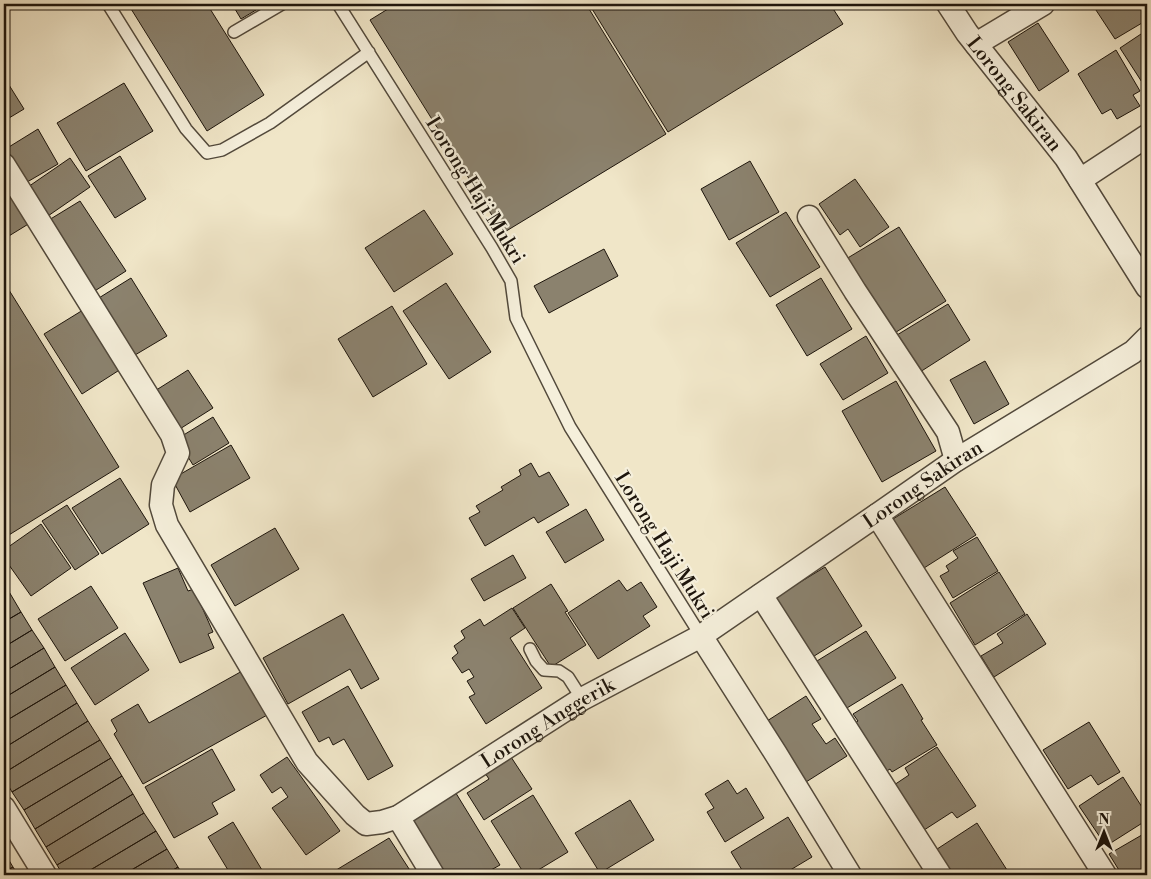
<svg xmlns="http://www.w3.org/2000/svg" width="1151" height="879" viewBox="0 0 1151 879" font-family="'Libre Bodoni',serif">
	<rect width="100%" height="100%" fill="#f0e6c8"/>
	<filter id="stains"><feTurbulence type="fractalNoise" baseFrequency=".004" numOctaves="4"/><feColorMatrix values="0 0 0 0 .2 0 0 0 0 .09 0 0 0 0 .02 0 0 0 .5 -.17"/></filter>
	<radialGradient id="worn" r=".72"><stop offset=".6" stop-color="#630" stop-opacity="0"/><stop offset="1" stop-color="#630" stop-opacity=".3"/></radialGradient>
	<path fill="#8b826e" stroke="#1d150c" d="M128,4h79l57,91 -57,36z
		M232,4h34l-25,15z
		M396,4h190l80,130 -163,99 -133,-213z
		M589,4h241l13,20 -175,108z
		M1092,4h47l8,12v4l-32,19z
		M1038,23l31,48 -30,20 -31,-49z
		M1147,30v60l-27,-42z
		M1116,50l24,41 -7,4 7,11 -23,13 -6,-10 -9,5 -24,-40z
		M4,77l20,32 -20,12z
		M124,83l29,48 -67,40 -29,-48z
		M38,129l20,35 -36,21 -18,-30v-5z
		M120,156l26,43 -31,19 -27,-42z
		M70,158l20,29 -45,31 -20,-29z
		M750,161l29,51 -50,28 -28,-51z
		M4,179l26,44 -26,16z
		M855,179l34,48 -29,20 -12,-18 -8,6 -21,-31z
		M80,201l46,70 -36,23 -46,-71z
		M424,210l29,44 -59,38 -29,-44z
		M786,212l34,55 -50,30 -34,-54z
		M899,227l47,74 -53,33 -47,-75z
		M604,249l14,27 -69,37 -15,-27z
		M131,278l36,58 -37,22 -36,-57z
		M821,278l31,51 -45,27 -31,-51z
		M4,282l115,185 -115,71z
		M446,283l45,69 -42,27 -46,-68z
		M948,304l22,36 -50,32 -23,-37z
		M392,306l35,58 -54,33 -35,-58z
		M83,310l38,59 -39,25 -38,-60z
		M866,336l22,37 -45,27 -23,-36z
		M985,361l24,43 -35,20 -24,-44z
		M188,370l25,38 -38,24 -25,-38z
		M896,381l40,70 -54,31 -40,-71z
		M213,417l16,26 -36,22 -16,-26z
		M231,445l19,33 -60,34 -18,-33z
		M531,463l8,14 10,-5 20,33 -31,18 -4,-6 -49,29 -16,-28 11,-6 -4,-6 27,-16 -2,-3 20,-12 -2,-5z
		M120,478l29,46 -47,30 -30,-46z
		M945,487l31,48 -52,33 -31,-49z
		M67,505l32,49 -24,16 -33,-49z
		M586,509l18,31 -39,23 -19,-31z
		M41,524l30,44 -40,28 -27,-38v-8z
		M275,528l24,41 -64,37 -24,-41z
		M977,537l21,34 -45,27 -13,-22 9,-5 -3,-5 12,-8 -5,-7z
		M513,555l13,23 -42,23 -13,-22z
		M825,567l37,59 -51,32 -37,-60z
		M178,568l10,23 6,-2 19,43 -5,2 6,14 -34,15 -37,-80z
		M999,572l26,42 -50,31 -25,-42z
		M619,580l8,11 14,-9 16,25 -14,9 7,10 -52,33 -30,-46z
		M551,584l17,27 -3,1 21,33 -35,22 -38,-59z
		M91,586l27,42 -53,33 -27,-42z
		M8,590l13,22 -17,10v-29z
		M512,608l13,20 -15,10 32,50 -56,36 -17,-27 6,-3 -8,-13 7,-4 -5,-8 -7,4 -10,-15 6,-5 -4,-7 11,-8 -4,-7 19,-12 4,7z
		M21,612l11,18 -28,17v-25z
		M343,614l36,65 -18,10 -11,-20 -62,35 -25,-46z
		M1027,614l19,30 -52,33 -13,-21 22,-13 -6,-9z
		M32,630l12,18 -40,24v-25z
		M866,631l30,47 -54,33 -30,-47z
		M125,633l24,37 -54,35 -24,-37z
		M44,648l11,19 -51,31v-26z
		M55,667l11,18 -62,37v-24z
		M244,670l25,44 -126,70 -29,-50 3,-3 -6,-11 27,-16 11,19z
		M902,684l21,35 -2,1 16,25 -45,27 -2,-3 -8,5 -30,-49 6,-4 -5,-7z
		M66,685l11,18 -73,45v-26z
		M348,686l45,80 -25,14 -24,-41 -11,6 -4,-8 -10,5 -17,-30z
		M806,696l15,23 -9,5 14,20 9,-6 12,18 -41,26 -39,-61z
		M77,703l11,18 -84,52v-25z
		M88,721l12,19 -88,52 -8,-14v-5z
		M1089,722l31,50 -22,13 -7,-10 -23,14 -25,-39z
		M100,740l11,18 -87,52 -12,-18z
		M937,747l39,59 -19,12 -5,-6 -31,20 -30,-45 18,-12 -4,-7z
		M212,749l23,41 -23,13 6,11 -44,24 -29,-51z
		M287,757l53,74 -34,24 -34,-47 16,-11 -7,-10 -9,6 -12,-18z
		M511,757l21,32 -48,31 -17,-27 22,-14 -4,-6z
		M111,758l11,18 -87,53 -11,-19z
		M122,776l11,18 -87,53 -11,-18z
		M1123,777l24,38v5l-41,26 -27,-40z
		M728,780l9,14 9,-6 18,30 -39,24 -18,-30 7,-4 -9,-14z
		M454,790l46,75 -18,10h-36l-39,-51z
		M133,794l11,19 -87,52 -11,-18z
		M533,795l35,57 -38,23h-5l-34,-54z
		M630,800l24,40 -54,33 -25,-40z
		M144,813l12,18 -74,44h-19l-6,-10z
		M788,817l24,40 -30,18h-37l-14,-23z
		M233,822l32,53h-34l-23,-38z
		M977,823l30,47 -8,5h-53l-15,-22z
		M156,831l11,18 -44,26h-41z
		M1147,832v43h-25l-13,-21z
		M389,838l24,37h-78l-2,-3z
		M167,849l11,18 -13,8h-42z
		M4,852l9,15 -9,5z
		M13,867l5,8h-14v-3z
		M178,867l5,8h-18z"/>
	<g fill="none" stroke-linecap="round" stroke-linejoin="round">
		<defs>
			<path id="service" d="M108,4l78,125 21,24 15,-3 48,-27 99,-71
				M338,4l154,244 19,33 5,37 54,109 131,209
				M234,32l48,-28
				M530,649l6,12 8,9 15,1 9,6 14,22"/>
			<g id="minor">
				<path id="s1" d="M948,4l19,29 99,125 81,129"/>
				<path d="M976,44l67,-40"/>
				<path id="s2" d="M4,165l168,270 6,18 -15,32 -2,20 6,20 140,237 48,53 11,9 16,-2 16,-5 184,-118 119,-63 176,-121 79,-55 177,-108 14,-14"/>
				<path d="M1080,180l67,-44"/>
				<path d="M809,217l46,74 93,141 8,28"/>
				<path d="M877,515l228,360"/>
				<path d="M761,595l179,280"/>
				<path d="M701,636l75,118 74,121"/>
				<path d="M4,808l41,67"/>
				<path d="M398,817l35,58"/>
			</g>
		</defs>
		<use href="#service" stroke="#52493b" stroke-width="14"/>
		<use href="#minor" stroke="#52493b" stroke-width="25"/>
		<use href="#service" stroke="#f5efdb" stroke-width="11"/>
		<use href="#minor" stroke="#f5efdb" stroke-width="22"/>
	</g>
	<g text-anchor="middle" stroke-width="4.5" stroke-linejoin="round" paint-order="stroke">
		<g font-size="20" fill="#1d150c" stroke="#f5efdb">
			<text dy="7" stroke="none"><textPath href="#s1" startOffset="112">Lorong Sakiran</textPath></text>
			<text transform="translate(476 190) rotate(58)" y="7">Lorong Haji Mukri</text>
			<text dy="7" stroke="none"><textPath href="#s2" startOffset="1429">Lorong Sakiran</textPath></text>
			<text transform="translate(665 545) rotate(58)" y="7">Lorong Haji Mukri</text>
			<text dy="7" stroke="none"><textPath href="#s2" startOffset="984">Lorong Anggerik</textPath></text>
		</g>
	</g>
	<rect width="1151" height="879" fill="none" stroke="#f0e6c8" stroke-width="20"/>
	<rect x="5" y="5" width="1141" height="869" fill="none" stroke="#1d150c" stroke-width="2.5"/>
	<rect x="10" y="10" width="1131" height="859" fill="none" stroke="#1d150c"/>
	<g transform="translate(1104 832)" stroke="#f5efdb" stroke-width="4" paint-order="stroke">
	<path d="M0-4L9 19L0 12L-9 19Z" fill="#1d150c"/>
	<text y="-8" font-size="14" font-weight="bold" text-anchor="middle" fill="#1d150c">N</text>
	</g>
	<rect width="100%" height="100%" filter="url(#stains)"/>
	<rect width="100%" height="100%" fill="url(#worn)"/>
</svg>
